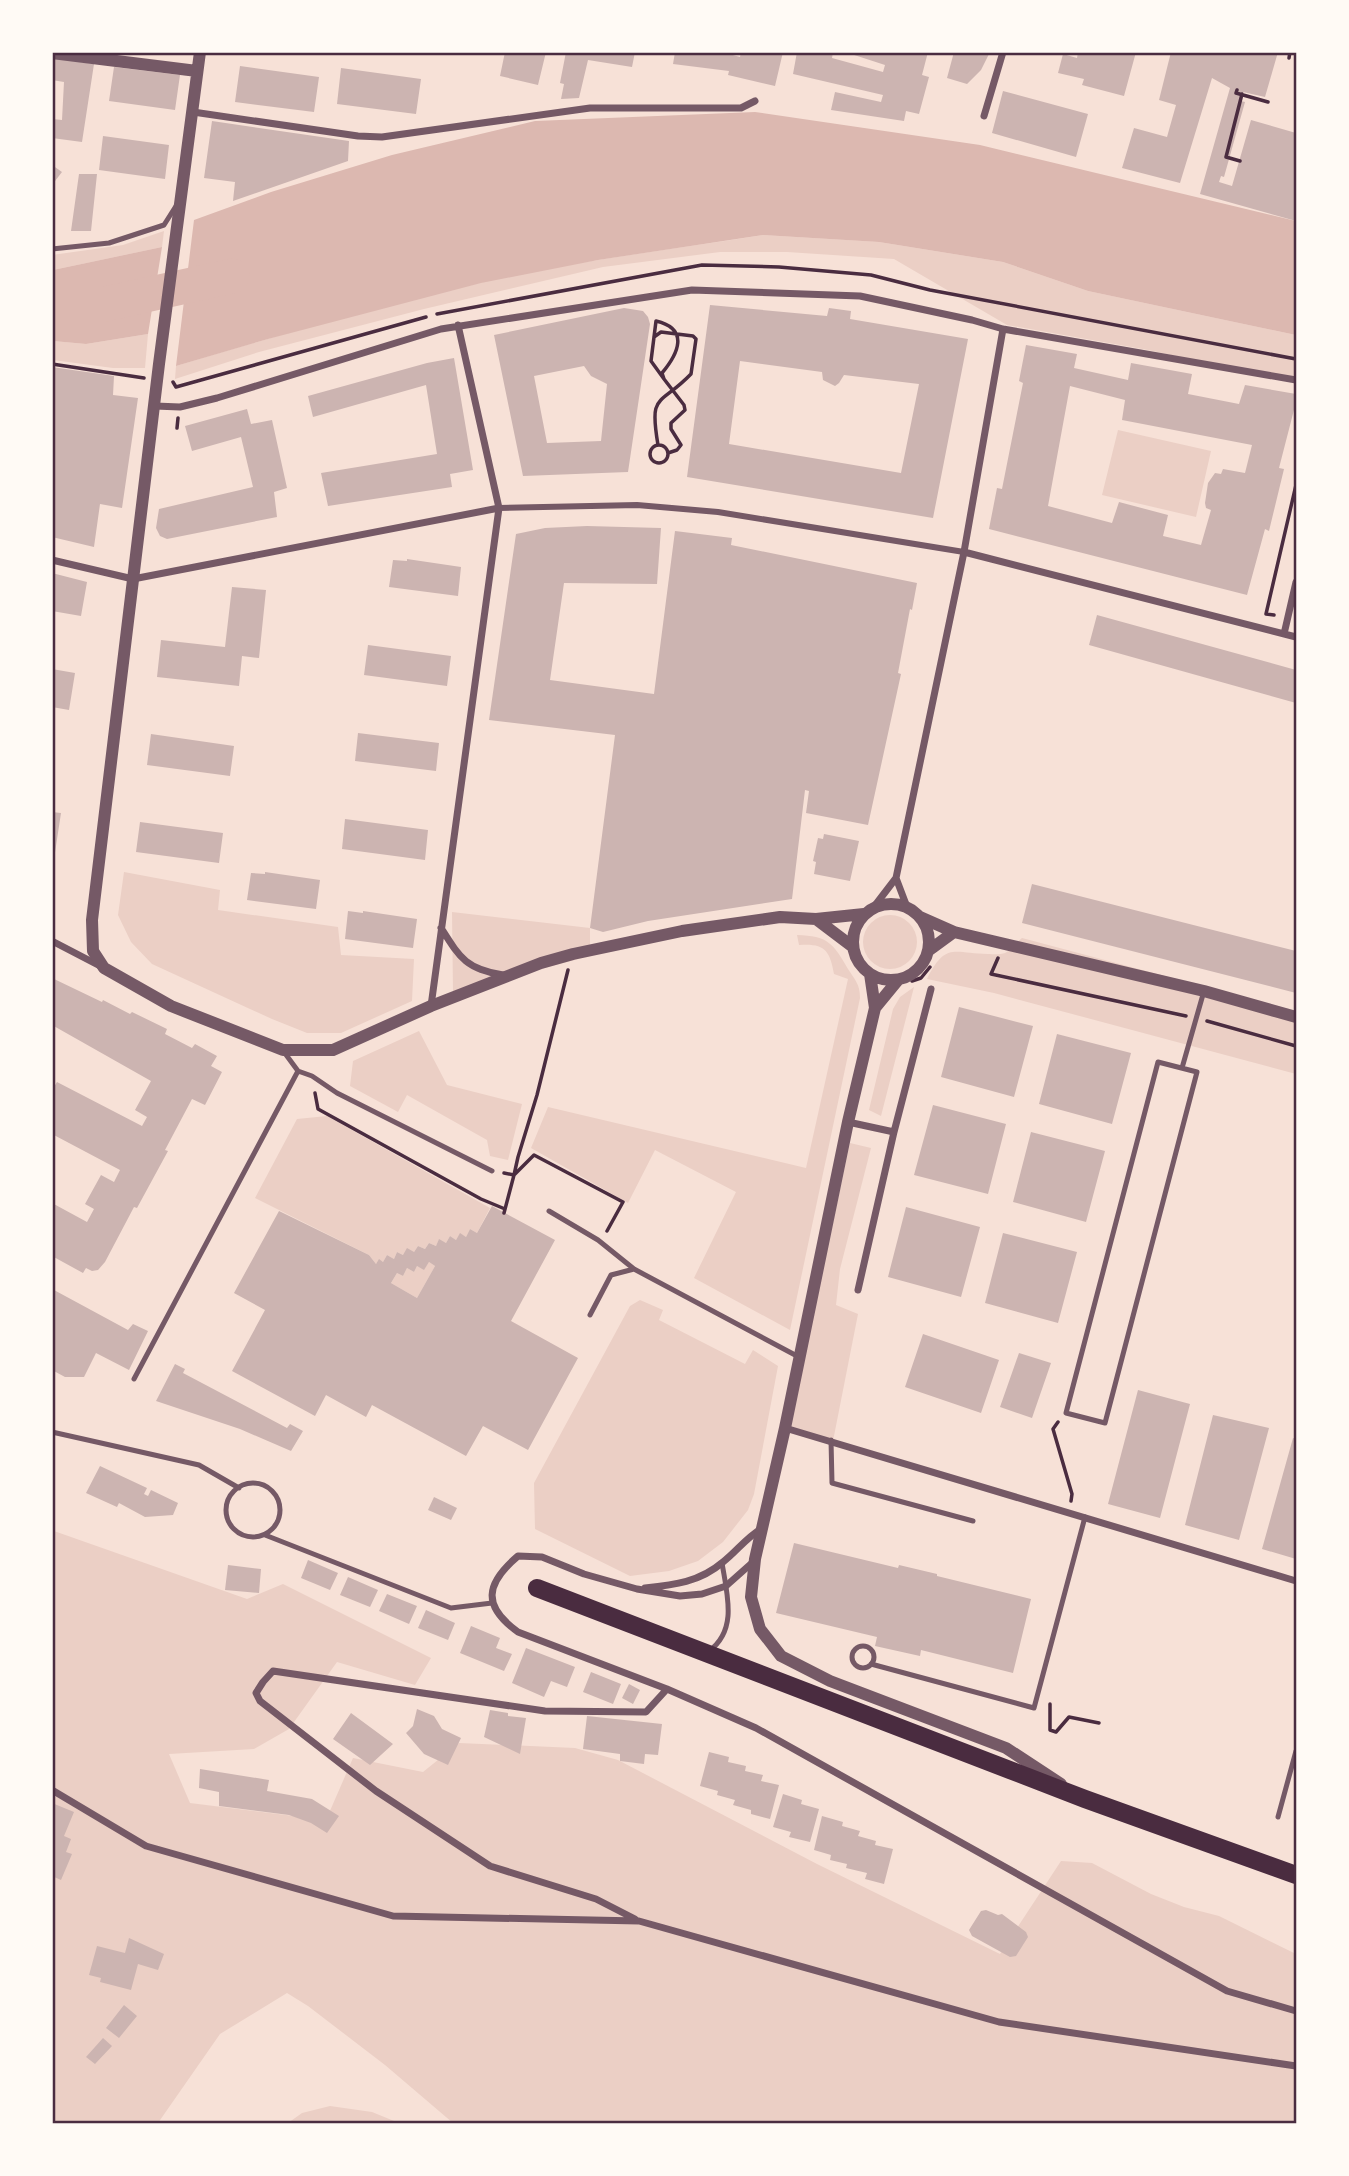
<svg xmlns="http://www.w3.org/2000/svg" width="1349" height="2176" viewBox="0 0 1349 2176" font-family="'Titillium Web',sans-serif">
	<rect width="100%" height="100%" fill="#f7e1d7"/>
	<path fill="#ebcfc5" d="M164,231l-2,16 -109,23 -1,-15 71,-10z
		M763,235l116,7 124,20 85,29 208,44v47l-148,-32 -141,-25 -113,-66 -107,-7h-67l-117,15 -179,42 -165,43 -84,27 1,-13c100,-30 201,-59 303,-83 93,-22 190,-33 284,-48z
		M148,334l-3,34h-32l-60,-8v-19l33,3z
		M1118,430l93,21 -15,66 -94,-22z
		M124,872l96,18 -2,20 120,17 3,28 73,4 -2,42 -71,32h-34l-35,-14 -120,-55 -21,-22 -13,-27z
		M452,912l138,16v28l-137,36z
		M863 942a27 27 0 1 1 54 0a27 27 0 1 1-54 0Z
		M797,935c31,1 36,8 51,34 7,11 12,15 12,29l-70,332 -96,-52 42,-86 -81,-42 -27,53 -97,-55 17,-41 258,61 42,-189 -14,-5c-4,-24 -10,-31 -35,-29z
		M1022,938l274,73v63l-302,-81 -67,-14c19,-38 27,-25 61,-25 4,0 12,1 17,-1 6,-3 12,-11 17,-15z
		M914,987l-33,129 -12,-6 24,-101 7,-12z
		M419,1031l28,54 75,19 -14,56 -18,-4 -3,-16 -80,-45 -9,17 -48,-26 3,-25z
		M327,1116l163,92 -13,25 -7,-4 -4,8 -6,-3 -4,6 -6,-4 -4,7 -7,-3 -3,6 -7,-3 -4,6 -7,-3 -4,6 -11,3 -6,-3 -3,7 -7,-4 -4,7 -4,-2 -3,4 -7,-9 -114,-57 42,-79z
		M850,1143l21,5 -31,121 -4,36 22,9 -25,127 -44,-13z
		M429,1262l6,4 -18,32 -26,-15 6,-10 6,3 4,-8 7,4 3,-6 7,3z
		M640,1300l23,10 -4,10 86,44 8,-14 25,16 -24,128 -6,16 -25,32 -25,19 -29,10 -39,5 -95,-47 -1,-46 96,-177z
		M54,1531l193,68 36,-15 148,74 -16,27 -78,-23 -48,67 -35,20 -85,5 21,49 136,17 27,-62 70,14 36,-29 116,5 43,12 199,104 183,90 61,-93 31,2 59,31 33,13 35,9 77,38v169h-843l-68,-58 -77,-59 -21,-13 -67,41 -62,89h-105l-1,-591z
		M330,2106l42,6 27,11h-111l14,-10z"/>
	<path fill="#dcb8b0" d="M755,112l225,33 316,76v114l-208,-44 -85,-29 -124,-20 -116,-7 -165,25 -117,23 -213,56 -92,27 18,-146 77,-28 121,-37 143,-34z
		M162,247l-14,87 -62,10 -33,-3v-71z"/>
	<g fill="none" stroke-linecap="round" stroke-linejoin="round">
		<path stroke="#dcb8b0" stroke-width="35" d="M52,304h53l127,-28"/>
	</g>
	<path fill="#ccb4b1" fill-rule="evenodd" d="M505,52h41l-8,33 -38,-9z
		M566,52h69l-3,15 -44,-7 -9,38 -18,1 3,-15 -4,-1z
		M675,52h47l18,5 1,-5h42l-8,34 -47,-11 1,-4 -56,-7z
		M797,52h36l-1,6 51,14 2,-7 -40,-13h83l-6,23 7,2 -10,37 -13,-3 -2,10 -73,-11 4,-18 46,10 2,-7 -90,-21z
		M954,52h36l-9,18 -14,14 -20,-6z
		M1078,52h58l-12,44 -42,-11 2,-6 -26,-6 5,-19 14,4z
		M1171,52h107l-13,45 -22,-5 -2,9 4,1 -21,75 -3,-1 -2,6 13,4 19,-66 45,13v88l-96,-27 30,-106 -18,-10 -32,105 -58,-15 12,-40 33,9 9,-32 -17,-5z
		M52,58l42,6 -12,78 -30,-4v-19l10,1 2,-38 -12,-2z
		M240,66l79,11 -5,35 -79,-10z
		M114,67l66,8 -5,35 -66,-9z
		M341,68l80,11 -5,35 -79,-10z
		M1003,91l85,23 -12,43 -84,-24z
		M212,121l137,20 -1,20 -115,40 2,-19 -31,-4z
		M103,136l66,9 -4,34 -66,-9z
		M52,165l10,7 -10,13z
		M79,174h18l-6,57h-20z
		M710,305l117,11 2,-8 22,3 -1,8 118,20 -35,179 -246,-41zM740,361l82,11 1,8 12,6 4,-3 5,-8 75,9 -18,89 -172,-29z
		M624,308l19,3 5,6 2,7 -22,148 -105,4 -29,-141zM584,366l7,10 16,8 -6,57 -54,2 -13,-67z
		M1026,345l51,9 -3,14 54,12 3,-17 61,11 -4,20 51,10 6,-19 51,9v8l-17,66 5,1 -15,62 -4,-2 -18,66 -258,-66 8,-41 5,1 21,-106 -4,-2zM1070,386l55,14 -3,20 130,25 -7,28 -22,-4 -2,5 -6,-1 -7,10 -3,20 1,5 5,2 -10,35 -38,-9 5,-21 -49,-13 -7,21 -64,-17z
		M454,358l19,112 -23,4 2,13 -124,19 -7,-33 116,-19 -11,-69 -113,32 -5,-21 119,-33z
		M52,367l62,9 -1,19 25,3 -16,110 -22,-4 -6,43 -42,-10z
		M247,409l4,15 21,-4 15,68 -13,4 3,25 -110,22 -7,-3 -4,-8 3,-19 94,-22 -12,-50 -49,14 -7,-25z
		M587,526l74,2 -4,56 -93,-1 -14,97 104,14 21,-163 57,7 -1,7 186,38 -5,27 -2,-1 -12,64 3,1 -33,151 -62,-12 3,-22 -4,-1 -13,109 -144,22 -45,11 -13,-4 25,-193 -126,-15 27,-186 29,-6z
		M407,559l54,8 -3,29 -69,-9 4,-27 14,1z
		M52,573l35,9 -6,34 -29,-5z
		M232,587l34,3 -7,68 -17,-2 -3,30 -82,-9 4,-37 64,7z
		M1097,615l199,55v33l-207,-58z
		M368,645l83,11 -4,30 -83,-11z
		M52,669l23,4 -6,37 -17,-3z
		M358,733l81,10 -3,28 -81,-10z
		M151,734l83,12 -4,30 -83,-11z
		M52,812l9,1 -7,46h-2z
		M345,819l83,11 -3,30 -83,-11z
		M140,822l83,11 -4,30 -83,-11z
		M824,834l35,7 -9,40 -36,-7 2,-12 -3,-1 5,-23 5,1z
		M265,872l55,8 -4,29 -69,-9 4,-27 14,1z
		M1032,884l264,67v42l-274,-70z
		M348,911l15,2v-2l54,8 -4,29 -68,-9z
		M52,978l50,24 1,-2 27,14 2,-2 35,17 -2,5 27,14 3,-4 22,12 -6,10 11,6 -17,33 -13,-6 -27,51 3,1 -31,57 -3,-1 -29,55 -7,8 -6,1 -6,-3 -3,5 -31,-17v-53l35,19 7,-13 -9,-5 16,-29 13,7 6,-12 -68,-36v-44l5,-8 85,44 5,-9 -12,-7 16,-29 -99,-56z
		M959,1007l74,19 -19,71 -73,-20z
		M1057,1034l74,19 -19,71 -73,-20z
		M933,1105l73,19 -18,70 -74,-19z
		M1031,1132l74,19 -19,71 -73,-20z
		M492,1206l63,34 -44,81 67,37 -50,92 -45,-24 -17,30 -94,-51 -6,12 -40,-22 -11,21 -83,-45 33,-61 -31,-17 45,-82 90,44 7,9 3,-5 4,3 4,-7 7,4 3,-7 6,3 4,-7 7,4 4,-6 7,3 4,-6 7,3 3,-7 7,4 4,-7 6,4 4,-7 6,4 4,-8 7,4zM429,1262l6,4 -18,32 -26,-15 6,-10 6,3 4,-8 7,4 3,-6 7,4z
		M906,1207l74,20 -19,70 -73,-20z
		M1003,1233l74,19 -19,71 -73,-20z
		M54,1290l74,40 5,-6 15,7 -19,39 -33,-17 -12,24h-19l-13,-7z
		M923,1334l76,26 -18,53 -76,-26z
		M1019,1353l32,10 -19,55 -32,-11z
		M175,1364l10,5 -2,4 104,55 3,-4 13,7 -12,20 -51,-22 -84,-28z
		M1138,1390l52,14 -30,114 -52,-14z
		M1213,1415l56,13 -30,112 -54,-15z
		M1293,1438l3,1v120l-34,-10z
		M100,1466l47,22 -3,6 4,2 3,-6 27,13 -5,12 -28,2 -26,-14 -2,4 -31,-14z
		M434,1497l23,11 -6,12 -23,-10z
		M794,1543l104,25 1,-3 38,9v2l94,23 -18,74 -92,-23 -1,6 -45,-10 2,-9 -101,-24z
		M308,1560l30,13 -8,17 -29,-12z
		M228,1565l33,4 -2,24 -34,-3z
		M348,1577l30,13 -8,17 -30,-12z
		M387,1594l30,12 -8,18 -30,-13z
		M426,1610l29,13 -7,17 -30,-12z
		M471,1626l29,12 -4,10 16,6 -8,17 -44,-18z
		M526,1648l49,19 -8,20 -16,-6 -7,16 -32,-14z
		M591,1672l30,12 -8,20 -30,-12z
		M629,1684l11,6 -7,14 -11,-6z
		M417,1709l17,7 8,13 19,9 -13,27 -24,-11 -18,-21 7,-7z
		M490,1710l18,3v3l18,2 -6,36 -36,-17z
		M351,1713l42,31 -23,21 -37,-26z
		M587,1716l75,8 -4,31 -13,-1 -1,10 -24,-3v-7l-37,-5z
		M709,1752l20,5 -1,5 18,4 -1,5 18,4 -2,6 18,4 -9,34 -19,-5v-4l-18,-5 2,-5 -18,-5 1,-4 -18,-5z
		M200,1769l69,11 -2,11 45,8 27,17 -12,17 -16,-10 -22,-8 -70,-9v-14l-20,-4z
		M783,1794l19,6 -1,4 18,5 -9,33 -21,-5 2,-5 -18,-5z
		M52,1803l22,9 -10,24 7,3 -5,13 6,2 -11,26 -9,-4z
		M822,1816l21,6 -1,4 18,5 -2,5 18,5 -1,4 18,4 -9,35 -19,-5 2,-6 -21,-5 1,-4 -17,-4 1,-5 -17,-5z
		M986,1910l12,5 4,-1 24,18 2,5 -12,19 -6,1 -38,-21 -3,-6 12,-19z
		M129,1938l35,16 -6,16 -20,-6 -7,26 -31,-8 1,-4 -12,-3 8,-29 28,7z
		M124,2005l13,11 -18,22 -13,-10z
		M103,2038l9,8 -17,18 -9,-7z"/>
	<g fill="none" stroke-linecap="round" stroke-linejoin="round">
		<path stroke="#4a2c40" stroke-width="3.5" d="M1289,58l1,-6
			M1237,90l-1,3 32,9
			M1240,161l-14,-4 16,-63
			M437,314l265,-49 77,2 92,8 59,15 366,69
			M654,337l7,-5 32,4 3,3 -5,35c-32,33 -42,18 -33,71
			M52,364l92,14
			M664,379l-13,-18 5,-40c34,8 22,33 6,52l2,6 20,26 1,5 -14,13v6l10,16 -4,5 -9,3
			M173,382l3,5 250,-70
			M177,428l1,-10
			M650 454a9 9 0 1 1 18 0a9 9 0 1 1-18 0Z
			M1274,615l-8,-1 30,-129
			M998,958l-7,16 195,42
			M912,981l9,-3 9,-11
			M1207,1021l89,25
			M315,1093l3,16 163,90 24,10
			M504,1173l10,2 4,-18 19,-62 31,-125
			M504,1213l10,-38 20,-20 89,47 -16,29
			M1058,1422l-5,7 19,65 -1,7
			M1050,1704v26l6,2 13,-15 30,6"/>
		<path stroke="#755966" stroke-width="5" d="M52,249l57,-6 55,-18 12,-19
			M284,1052l14,19 14,5 25,17 155,78
			M1158,1062l39,10 -92,351 -39,-10z
			M1182,1068l22,-77
			M549,1211l49,29 36,29 163,87
			M590,1315l21,-40 23,-6
			M134,1379l164,-308
			M52,1432l147,33 40,23
			M831,1440l1,43 141,38
			M226 1510a27 27 0 1 1 54 0a27 27 0 1 1-54 0Z
			M265,1535l186,73 41,-5
			M852 1657a11 11 0 1 1 22 0a11 11 0 1 1-22 0Z
			M709,1651c29,-21 18,-57 13,-88
			M871,1664l163,44 51,-191
			M1278,1817l18,-66"/>
		<path stroke="#755966" stroke-width="6" d="M499,508l138,-3 81,7 246,40"/>
		<path stroke="#755966" stroke-width="7" d="M193,112l165,24 24,1 208,-29h151l14,-7
			M984,116l19,-64
			M155,406l25,1 37,-9 224,-69 251,-39 168,6 112,24 31,9 293,51
			M964,552l332,85
			M52,560l81,19 366,-71
			M1284,634l12,-52
			M896,878l11,29
			M873,908l23,-30 68,-326 39,-223
			M441,928c19,30 25,41 62,47
			M52,941l50,26
			M431,1006l68,-498 -41,-183
			M848,1122l46,10
			M858,1290l36,-158 37,-143
			M785,1428l511,153
			M753,1562l-27,24 -24,8 -22,2 -43,-7 -53,-15 -42,-17 -24,-1c-33,28 -36,50 0,76l149,57 89,39 471,263 69,20
			M645,1588c29,-3 55,-6 78,-26 14,-11 23,-24 38,-33
			M52,1790l94,56 247,70 246,5 360,101 297,44
			M635,1919l-39,-20 -106,-33 -114,-75 -116,-90 -4,-8 7,-11 10,-11 272,40 101,1 21,-23"/>
		<path stroke="#755966" stroke-width="12" d="M200,52l-41,312 -67,556 1,31 11,17 67,38 112,44h50l98,-44 110,-43 32,-9 109,-23 98,-14 36,2 48,-5
			M52,53l145,18
			M853 942a38 38 0 1 1 76 0a38 38 0 1 1-76 0Z
			M920,917l34,15 250,59 92,26
			M816,919l37,28
			M928,951l26,-19
			M870,974l5,34
			M898,980l-23,28 -27,114 -63,306 -30,131 -4,38 9,32 21,27 49,25 176,67 55,36"/>
		<path stroke="#4a2c40" stroke-width="18" d="M537,1588l548,211 211,76"/>
	</g>
	<rect width="1349" height="2176" fill="none" stroke="#fffaf5" stroke-width="108"/>
	<rect x="54" y="54" width="1241" height="2068" fill="none" stroke="#4a2c40" stroke-width="2.5"/>
</svg>
